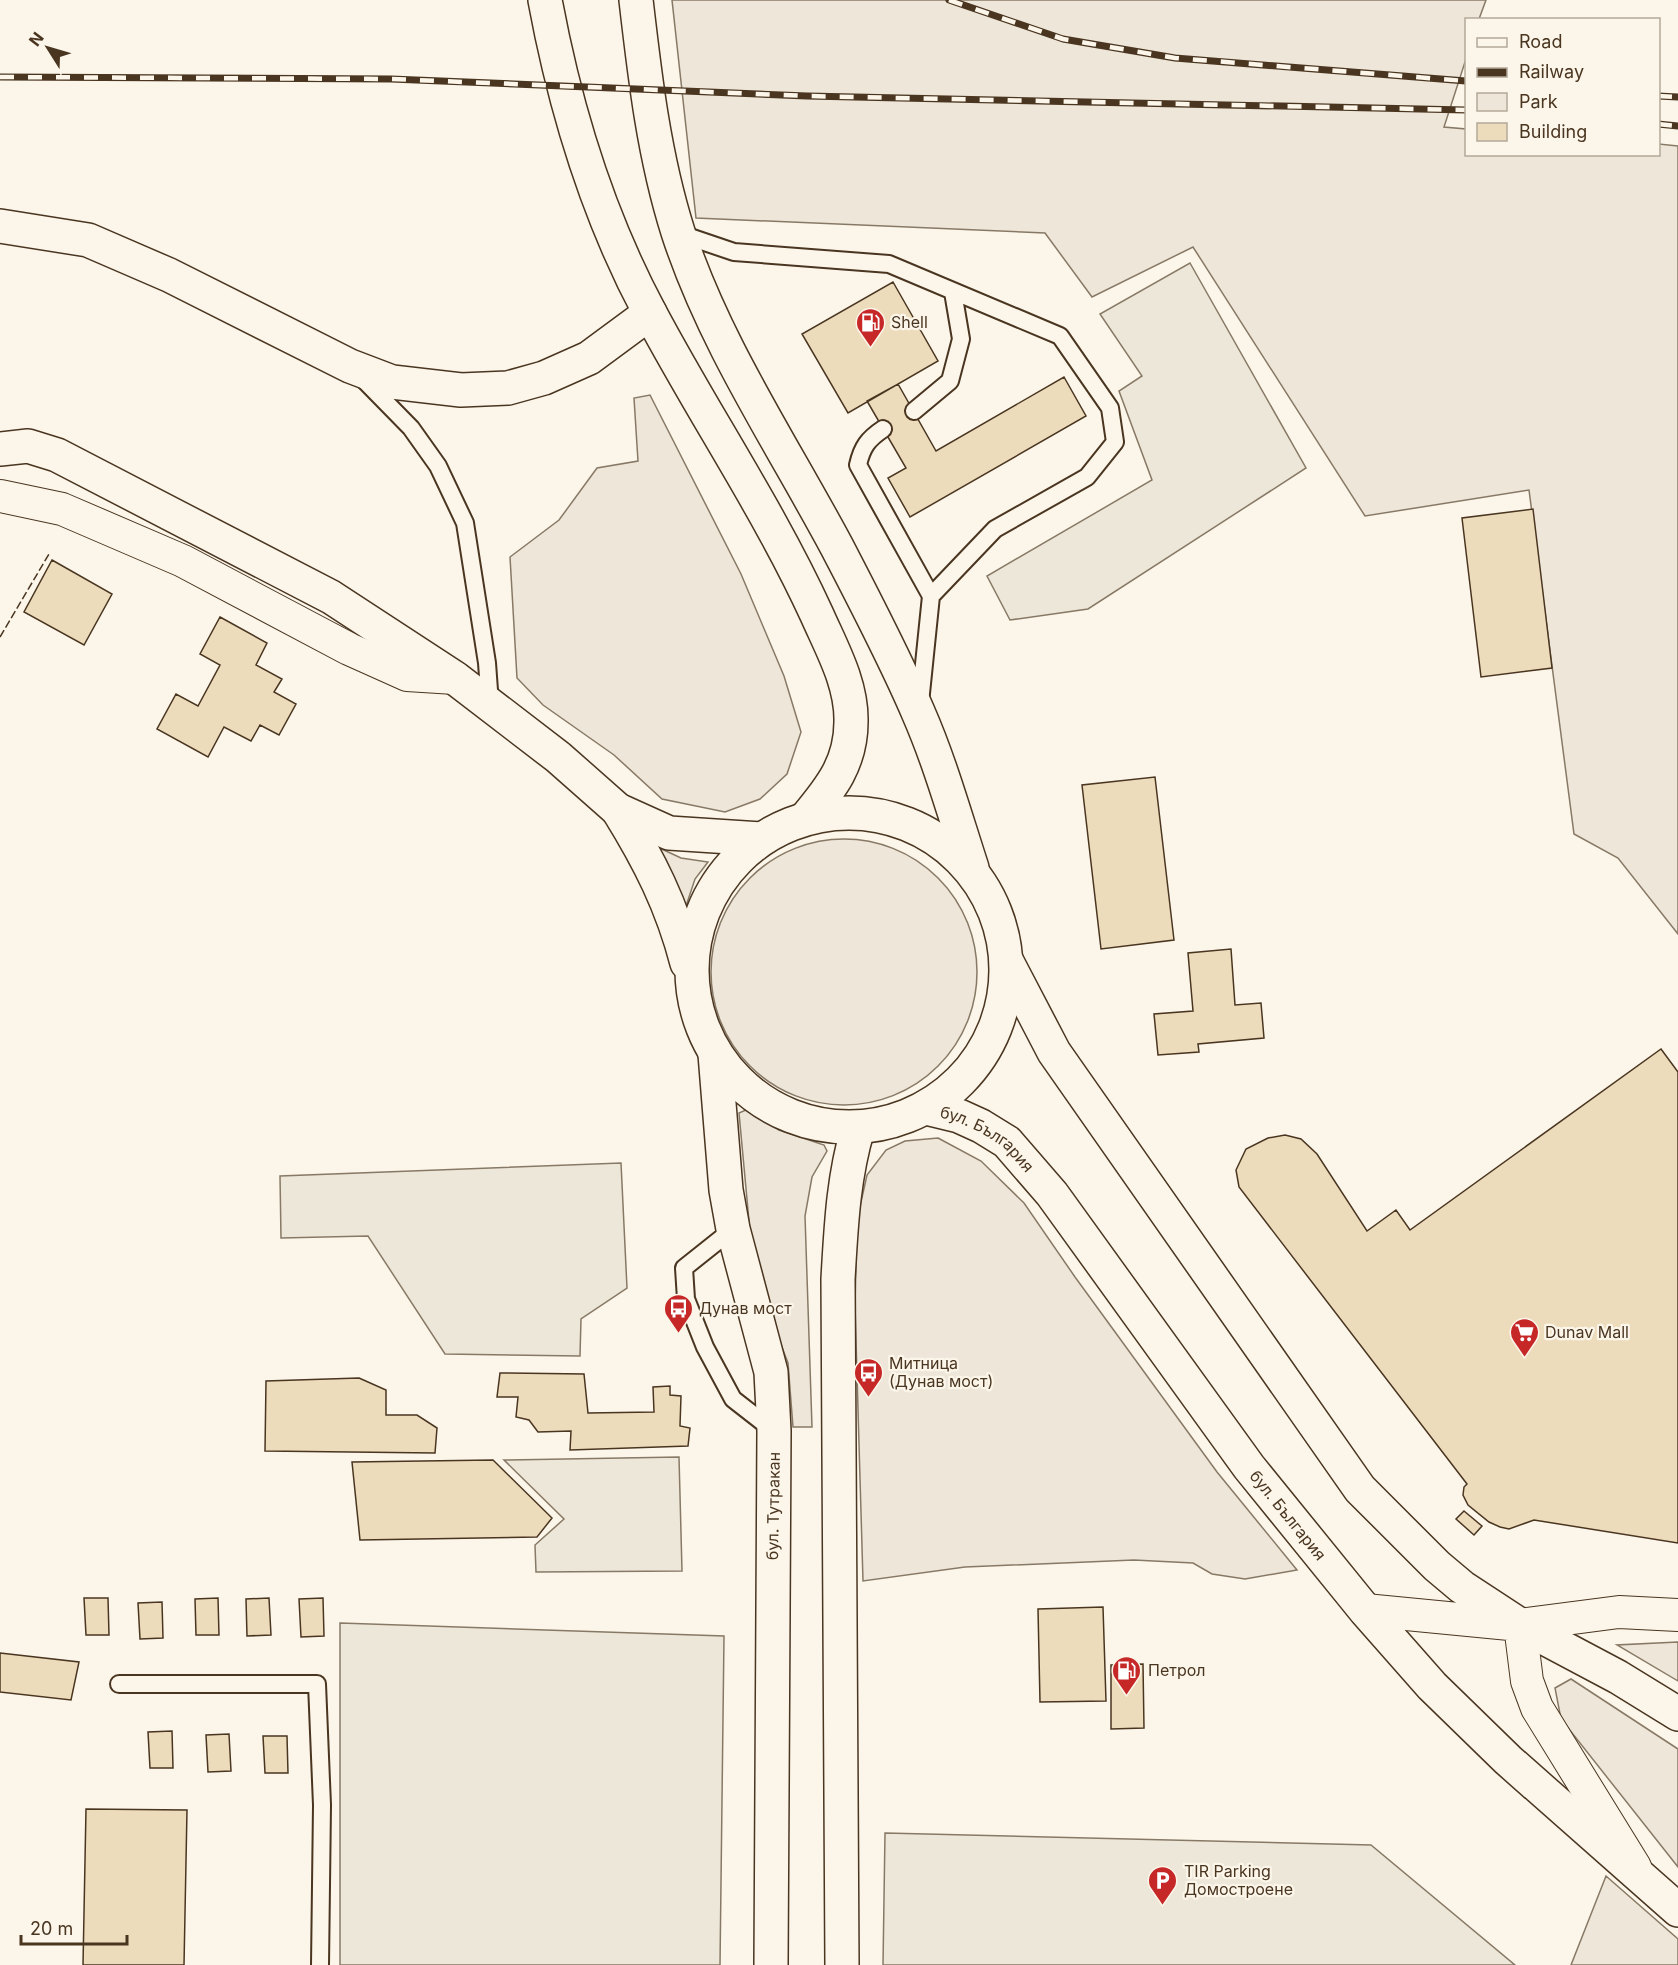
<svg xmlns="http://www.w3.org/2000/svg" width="1678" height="1965" viewBox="0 0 1678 1965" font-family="Inter,sans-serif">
	<rect width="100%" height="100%" fill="#fbf6e9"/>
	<path fill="#ede6d9" stroke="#887966" stroke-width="1.5" d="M672,0h814l-7,19 -13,1v39l-22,68 22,2v25h192l1,-10 19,2v788l-60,-76 -44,-24 -45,-344 -164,26 -172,-269 -101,50 -47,-64 -349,-15z
		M650,395l91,179 43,102 17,56 -14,42 -27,25 -35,13 -63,-13 -48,-44 -71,-50 -26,-27 -7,-121 49,-37 38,-52 41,-7 -4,-63z
		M711 972a133 133 0 1 1 266 0a133 133 0 1 1-266 0Z
		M653,845l28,13 27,4 -13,17 -11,33z
		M748,1109l31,21 45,15 3,6 -15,26 -7,39 7,211h-19l-5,-64 -34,-88 -15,-162z
		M938,1138l43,23 43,42 51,74 142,195 80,98 -52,9 -33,-5 -19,-11 -59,-3 -169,7 -102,14 -8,-275 2,-86 10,-45 19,-25 19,-9z
		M1678,1642v39l-61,-36z
		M1571,1679l107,70v118l-117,-148 -6,-31z
		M1606,1876l72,63v26h-107z"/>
	<path fill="#ede7d9" stroke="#887966" stroke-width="1.5" d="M1190,263l116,205 -218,141 -78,11 -23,-44 165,-96 -33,-89 23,-15 -42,-62z
		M621,1163l6,125 -46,31 -1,37 -135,-2 -77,-118 -87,2 -1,-62z
		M679,1457l3,114 -146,1 -1,-27 29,-26 -60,-59z
		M340,1623l384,13 -4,329h-380z
		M885,1833l486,12 144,120h-632z"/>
	<path fill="#ecdcbc" stroke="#4a3520" stroke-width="1.5" d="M893,282l45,79 -90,52 -46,-79z
		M1064,377l22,39 -176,101 -22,-39 18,-10 -39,-67 31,-17 38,67z
		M1533,509l19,159 -71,9 -19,-159z
		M52,560l60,34 -28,51 -60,-33z
		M220,617l47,26 -11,22 26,14 -8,13 22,12 -17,31 -19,-10 -9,16 -27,-14 -16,30 -51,-28 19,-35 22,12 22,-41 -20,-11z
		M1155,777l19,163 -73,9 -19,-164z
		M1231,949l4,56 26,-2 3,35 -66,6 1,8 -41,3 -4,-41 39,-3 -5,-58z
		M1661,1049l17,23v471l-144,-23 -25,9 -9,-2 -11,-5 -21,-17 -5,-10 1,-8 3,-3 -228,-297 -3,-17 10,-21 22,-11 17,-3 16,4 16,15 50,77 29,-21 14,20z
		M500,1373l84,1 4,39 66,-1 -1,-25 17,-1v9l11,1 -1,30 10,2 -2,18 -118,4 1,-19 -33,1 -9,-12 -13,-3 2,-20h-21z
		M359,1378l27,12v25h31l20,13 -2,25 -170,-2 1,-70z
		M493,1460l59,58 -15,19 -177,3 -8,-78z
		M1464,1511l18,15 -8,9 -18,-16z
		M84,1598h24l1,37h-23z
		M218,1598l1,37h-23l-1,-36z
		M269,1598l2,37 -24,1 -1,-37z
		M323,1598l1,38 -23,1 -2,-38z
		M162,1602l1,36 -23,1 -2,-36z
		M1103,1607l3,94 -66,1 -2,-93z
		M0,1653l79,9 -8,38 -71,-8z
		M1143,1664l1,64 -33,1v-64z
		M172,1731l1,37h-23l-2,-36z
		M229,1734l2,37 -23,1 -2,-37z
		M263,1736h24l1,37h-23z
		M86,1809l101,1 -3,155h-101z"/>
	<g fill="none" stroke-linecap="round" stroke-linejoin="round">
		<defs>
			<path id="lane" d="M678,233l56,19 155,12 171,72 50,72 5,34 -28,35 -92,52 -64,67 -11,107
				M363,379l48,49 27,38 27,57 22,140 3,41
				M914,411l36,-30 11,-42 -8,-47
				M883,429c-15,10 -21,18 -25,36l73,131
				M733,1229l-49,39 2,31 19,48 28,52 41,32
				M119,1684h198l5,121 -2,160"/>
			<path id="street" d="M0,496l62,13 121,52 166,88 58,26 48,3
				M1365,1610l155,15 99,-13 59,3
				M1520,1625l7,56 10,27 98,159"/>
			<path id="primary" d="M715,1054l11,136 7,39 38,143 3,59 -3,534
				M842,1965l-4,-686c3,-51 5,-101 20,-151"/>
			<g id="highway">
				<path d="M545,0c20,108 53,216 105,313 54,102 119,197 167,302 15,34 35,69 34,107 0,41 -20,66 -45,96"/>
				<path d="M636,0c9,78 18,156 42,232 36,111 104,212 159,315 28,54 57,109 81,165 22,50 37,104 54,156"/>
				<path d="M0,226l88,14 81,35 181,91 42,16 69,8 47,-2 36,-10 45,-20 61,-45"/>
				<path d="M0,449l28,-3 29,9 274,142 124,81 103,79 60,53 51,23 92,6"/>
				<path d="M618,810c31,50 54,95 69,153"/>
				<circle cx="849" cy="970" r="157"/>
				<path d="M1007,962l47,90 306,437 77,77 25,21 58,38 98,52 60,37"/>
				<path id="s1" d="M926,1108l33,8 22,10 26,16 45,52 197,273 116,143 67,76 76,74 170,150"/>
			</g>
		</defs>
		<use href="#lane" stroke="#4a3520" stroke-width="20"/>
		<use href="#street" stroke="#4a3520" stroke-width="34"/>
		<use href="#primary" stroke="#4a3520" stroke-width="36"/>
		<use href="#highway" stroke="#4a3520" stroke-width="36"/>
		<use href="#lane" stroke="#fbf6e9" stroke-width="16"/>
		<use href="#street" stroke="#fbf6e9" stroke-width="32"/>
		<use href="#primary" stroke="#fbf6e9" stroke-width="33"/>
		<use href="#highway" stroke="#fbf6e9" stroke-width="33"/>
		<defs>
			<path id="rail" d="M949,0l114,39 112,19 291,23
				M0,77l391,2 416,17 659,14
				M1658,96l20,1
				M1658,124l20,2"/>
		</defs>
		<use href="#rail" stroke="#4a3520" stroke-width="7"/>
		<use href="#rail" stroke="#fbf6e9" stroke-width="4.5" stroke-dasharray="14" stroke-linecap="butt"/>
		<path stroke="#4a3520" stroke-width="1.5" stroke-dasharray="8 3" stroke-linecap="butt" d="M0,637l49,-83"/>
	</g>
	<defs>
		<symbol id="fuel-pin" viewBox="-11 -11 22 30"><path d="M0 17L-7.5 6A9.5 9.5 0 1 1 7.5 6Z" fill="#c62828" stroke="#fbf6e9"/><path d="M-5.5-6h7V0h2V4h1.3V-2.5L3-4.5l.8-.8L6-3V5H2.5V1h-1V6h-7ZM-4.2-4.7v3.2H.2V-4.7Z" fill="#fff"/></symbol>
		<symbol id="bus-pin" viewBox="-11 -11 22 30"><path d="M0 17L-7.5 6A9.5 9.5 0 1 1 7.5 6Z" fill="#c62828" stroke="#fbf6e9"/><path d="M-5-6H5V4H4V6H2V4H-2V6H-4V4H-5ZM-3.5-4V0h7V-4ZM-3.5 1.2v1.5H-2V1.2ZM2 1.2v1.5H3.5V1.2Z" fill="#fff"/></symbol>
		<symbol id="supermarket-pin" viewBox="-11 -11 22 30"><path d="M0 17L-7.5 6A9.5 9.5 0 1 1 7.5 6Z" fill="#c62828" stroke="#fbf6e9"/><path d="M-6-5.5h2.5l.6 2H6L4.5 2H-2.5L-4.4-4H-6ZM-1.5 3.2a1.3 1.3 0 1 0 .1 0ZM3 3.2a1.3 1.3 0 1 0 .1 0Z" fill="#fff"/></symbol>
		<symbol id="parking-pin" viewBox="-11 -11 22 30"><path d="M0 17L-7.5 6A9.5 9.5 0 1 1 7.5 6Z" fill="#c62828" stroke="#fbf6e9"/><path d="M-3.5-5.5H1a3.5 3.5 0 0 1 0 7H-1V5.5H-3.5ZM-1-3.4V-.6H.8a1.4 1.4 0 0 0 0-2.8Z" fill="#fff"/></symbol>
	</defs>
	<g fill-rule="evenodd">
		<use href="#fuel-pin" x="854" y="306" width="33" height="45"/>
		<use href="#bus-pin" x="662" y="1292" width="33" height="45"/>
		<use href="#supermarket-pin" x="1508" y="1316" width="33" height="45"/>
		<use href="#bus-pin" x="852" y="1356" width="33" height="45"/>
		<use href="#fuel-pin" x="1110" y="1654" width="33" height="45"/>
		<use href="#parking-pin" x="1146" y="1864" width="33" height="45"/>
	</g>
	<g text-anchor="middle" stroke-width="4.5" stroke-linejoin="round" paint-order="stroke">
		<g font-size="16" fill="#4a3520" stroke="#fbf6e9" text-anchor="start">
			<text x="891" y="328">Shell</text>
			<text x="699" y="1314">Дунав мост</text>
			<text x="1545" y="1338">Dunav Mall</text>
			<text x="889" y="1369">Митница<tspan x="889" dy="18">(Дунав мост)</tspan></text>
			<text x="1148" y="1676">Петрол</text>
			<text x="1184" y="1877">TIR Parking<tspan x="1184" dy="18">Домостроене</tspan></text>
		</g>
		<g font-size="16" fill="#4a3520" stroke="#fbf6e9">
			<text dy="6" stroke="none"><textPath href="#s1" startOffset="70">бул. България</textPath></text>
			<text transform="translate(773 1506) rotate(-89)" y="6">бул. Тутракан</text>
			<text dy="6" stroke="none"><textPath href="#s1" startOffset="556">бул. България</textPath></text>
		</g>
	</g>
	<rect x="1465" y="18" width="195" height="138" fill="#fbf6e9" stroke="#b4a999" stroke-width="1.5"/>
	<rect x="1477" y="38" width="30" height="9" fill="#fbf6e9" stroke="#b4a999" stroke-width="1.5"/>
	<text x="1519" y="48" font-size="18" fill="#4a3520">Road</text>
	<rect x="1477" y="68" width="30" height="9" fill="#4a3520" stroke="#b4a999" stroke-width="1.5"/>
	<text x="1519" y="78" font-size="18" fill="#4a3520">Railway</text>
	<rect x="1477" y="93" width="30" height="18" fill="#ede6d9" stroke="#b4a999" stroke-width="1.5"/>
	<text x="1519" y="108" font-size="18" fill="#4a3520">Park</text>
	<rect x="1477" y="123" width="30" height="18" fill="#ecdcbc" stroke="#b4a999" stroke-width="1.5"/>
	<text x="1519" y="138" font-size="18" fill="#4a3520">Building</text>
	<g transform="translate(48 48) rotate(307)" stroke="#fbf6e9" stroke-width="4.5" paint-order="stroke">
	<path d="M0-4.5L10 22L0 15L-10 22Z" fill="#4a3520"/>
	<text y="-9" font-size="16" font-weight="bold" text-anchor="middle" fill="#4a3520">N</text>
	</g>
	<path d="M21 1935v9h106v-9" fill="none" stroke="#4a3520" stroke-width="3"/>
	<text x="30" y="1935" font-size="18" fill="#4a3520" stroke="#fbf6e9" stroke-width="4.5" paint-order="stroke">20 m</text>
</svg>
